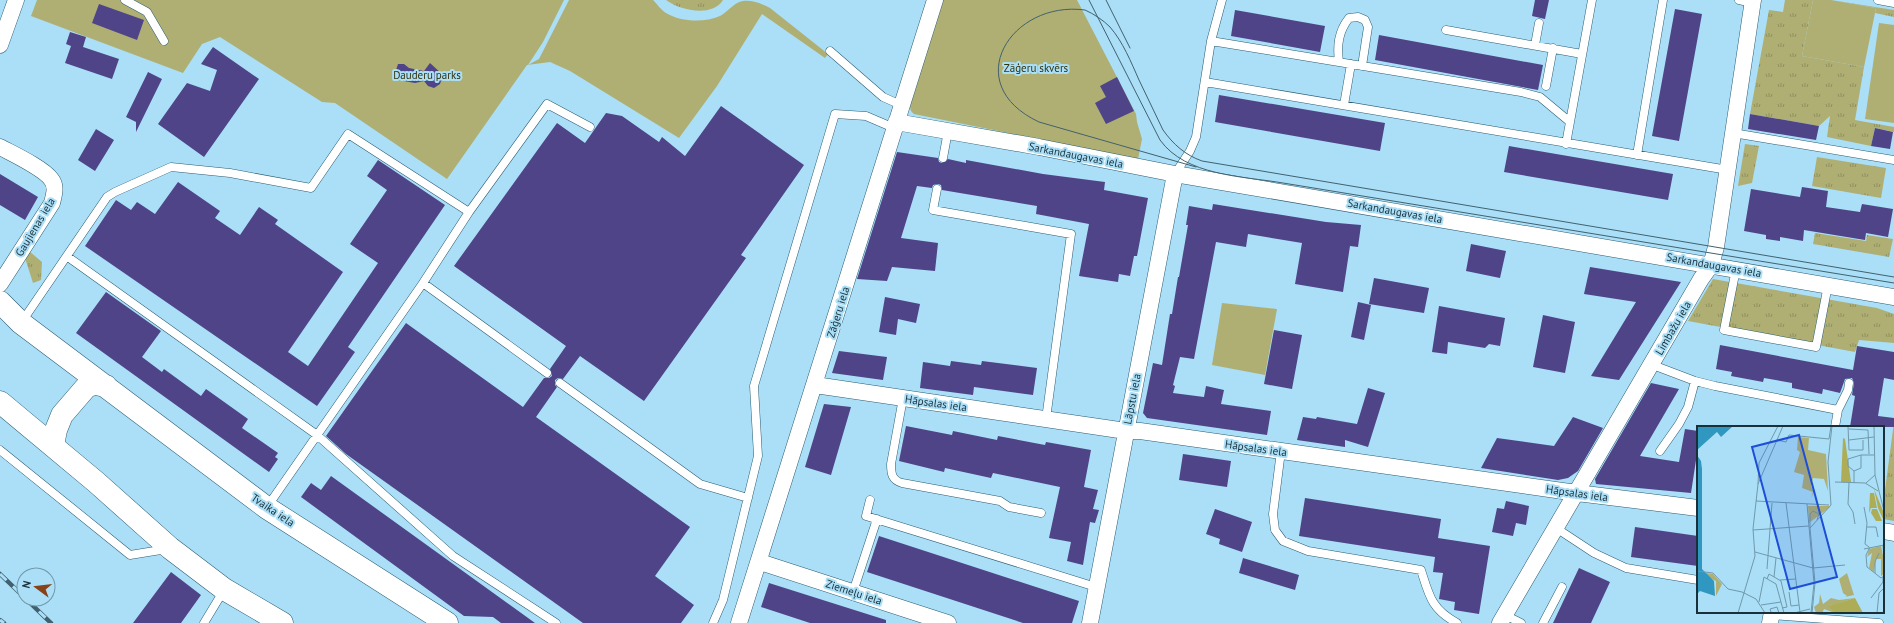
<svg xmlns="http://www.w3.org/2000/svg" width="1894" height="623" viewBox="0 0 1894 623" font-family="'PT Sans',sans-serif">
	<defs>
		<pattern id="grass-tufts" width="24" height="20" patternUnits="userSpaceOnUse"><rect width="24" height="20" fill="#afaf73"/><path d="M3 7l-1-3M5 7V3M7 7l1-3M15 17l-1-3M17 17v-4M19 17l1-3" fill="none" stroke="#8e8f5f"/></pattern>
	</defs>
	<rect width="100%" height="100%" fill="#aadff7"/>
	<path fill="url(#grass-tufts)" d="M666,0h57c-11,18 -44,10 -57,0z
		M1785,0h28l-11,56 62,11 -9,53 39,7v5l-19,-4 -4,18 -44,-9 3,-21 -11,10 -69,-12 19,-104 14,2z
		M1831,0l63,10v7l-19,-4 1,-5z
		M1745,144l14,2 -7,37 -14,3z
		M1817,157l69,11 -5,30 -69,-12z
		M1815,233l51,8 1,-6 26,4 -4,18 -76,-13z
		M29,251l13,11 -1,18 -8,3 -8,-25z
		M1713,279l164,29 17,6v29l-35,-3 -4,12 -167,-31z
		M1894,422v99l-11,-2v-14z"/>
	<path fill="#afaf73" d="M37,0h527l-21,42 -15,23 11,-6 30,-59h84c4,4 8,10 13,13 15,9 38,10 54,3 8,-4 14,-14 23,-15 10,-1 19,3 27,7l58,46 -3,4 -63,-44 -45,72 -38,52 -109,-67 -20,-9 -23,3 -80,114 -112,-76 -13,-1 -102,-65 -18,7 -19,29 -152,-57z
		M942,0h135l59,114 1,8 5,17 -4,20 -224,-45 -3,-3 -2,-7z
		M1813,0h18l45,8 -12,59 -62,-11z
		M1879,23l15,2v98l-29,-4z
		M1222,303l55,6 -12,66 -53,-10z"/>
	<path fill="#4f4488" d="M1535,0h14l-4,19 -13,-3z
		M99,4l45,16 -7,20 -45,-17z
		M1675,9l27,5 -23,127 -27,-5z
		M1235,10l90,16 -5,26 -89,-16z
		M70,32l16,5 -3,10 36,12 -7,20 -47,-16 6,-17 -5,-2z
		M1379,35l164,30 -5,25 -163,-30z
		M213,47l46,32 -55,78 -46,-33 29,-41 23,8 7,-21 -16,-6z
		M430,63l13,12 -3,9 -6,4 -6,-2 -4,-5 -9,2 -11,-2 -9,-8 3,-9h6l5,4 15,3z
		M148,72l14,7 -26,53v-10l-10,-5z
		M1117,77l17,34 -28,13 -11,-21 11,-6 -6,-11z
		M1219,95l166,28 -5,28 -165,-29z
		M721,106l83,59 -63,90 5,3 -102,143 -64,-45 -17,23 -5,-1 -3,2v5l2,2 -21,30 154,110 -35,49 39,29 -13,18h-98l-237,-169 -20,-18 80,-113 117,84 21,-29h5l3,-2 -2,-7 16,-23 -112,-80 103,-143 28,20 21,-30 16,3 37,26 3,-5 23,19z
		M1750,114l69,12 -3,14 -68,-11z
		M1875,128l18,4 -3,17 -19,-3z
		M96,129l18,11 -19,31 -17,-11z
		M1509,146l164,28 -5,26 -164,-28z
		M897,152l41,6 1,4 3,1 6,-4 18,4v-3l77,14 62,8 -1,8 44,8 -11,58h-3l-4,20 -11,-2 -1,8 -39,-6 10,-52 -53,-10 1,-8 -95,-16 -1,-5 -3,-1 -5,1 -1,3 -15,-2 -16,52 37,5 -3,28 -43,-4 -5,14 -30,-2z
		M378,160l67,45 -97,142 7,5 -38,54 -232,-160 31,-46 15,10 6,-8 18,12 23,-32 42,29 -5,7 25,17 19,-28 19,13 -3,4 68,48 -55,80 20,14 70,-103 -28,-19 37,-54 -20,-14z
		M0,174l38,23 -13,23 -25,-15z
		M1802,187l26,4 -2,16 34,5 2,-8 31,5 -5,28 -22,-4 -1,7 -61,-10 -1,11 -23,-4v4l-14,-2v-4l-22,-4 7,-42 49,8z
		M1213,204l113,18 35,3 -3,22 -8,-1 -7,46 -48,-8 7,-41 -54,-9 -2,13 -30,-5 -22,117 -14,-2 -7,28 2,1 -2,7 31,4 2,-11 18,4 -3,14 50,7 -4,24 -120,-17 -4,-5 10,-50 9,2 8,-51h2l6,-37h1l9,-52h-2l3,-19 23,4z
		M1471,244l35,7 -6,27 -34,-7z
		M1590,267l91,15 -62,98 -28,-4 45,-74 -52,-8z
		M1374,278l55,10 -5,25 -55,-9z
		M106,292l55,39 -19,26 20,15 2,-3 37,27 5,-7 42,30 -6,9 36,25 -3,4 3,2 -9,13 -193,-139z
		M885,297l35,7 -4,19 -18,-4 -2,16 -17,-3z
		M1358,302l13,3 -7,35 -13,-3z
		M1439,306l66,12 -5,28 -11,-2 -4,4 -37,-6 -1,12 -15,-2z
		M1543,315l32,7 -10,51 -32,-6z
		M1274,330l28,5 -10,54 -28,-5z
		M1720,345l133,25 4,-24 37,6v28l-10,-2 -6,38 16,2v9h-44l5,-31 -3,-1 2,-12 -2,-5 -7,1 -5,14 -17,-4 -1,5 -30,-6v-5l-28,-5 -1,4 -32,-6 1,-4 -16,-3z
		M839,351l48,6 -4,23 -51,-7z
		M951,361l30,4 1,-4 55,7 -4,27 -59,-8 -1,8 -53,-7 3,-26 27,4z
		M1651,383l28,6 -39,67 39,6 6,-33 13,2v16l-7,46 -95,-9 -1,-5z
		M1368,388l17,5 -17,54 -23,-7v7l-48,-7 6,-23 13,2 1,-2 40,7z
		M824,404l27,3 -20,68 -26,-8z
		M1573,417l30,11 -25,43 -10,7 -10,2 -77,-12 16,-30 57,8z
		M906,426l46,9 1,-4 44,9 1,-4 47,9 1,-3 45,8 -7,37 14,3 -5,19 6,1 -4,13 -5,-1 -7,43 -16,-4 4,-19 -22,-4 11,-51 -67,-14 -2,5 -46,-10 -1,4 -45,-11z
		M1183,454l48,7 -4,26 -48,-7z
		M331,476l204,147h-34l-8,-6 -29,-1 -163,-119 10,-14 10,7z
		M1305,498l136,21 -3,19 52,8 -11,68 -25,-4 1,-8 -16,-3 4,-26 -10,-1 2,-15 -136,-21z
		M1506,501l23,5 -3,19 -10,-2 -3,13 -21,-4 5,-24 7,1z
		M1215,509l37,13 -10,30 -23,-8 1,-5 -14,-5z
		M1635,527l63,9v30l-67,-9z
		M879,536l200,65 -7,22h-49l-156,-51z
		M1243,558l56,17 -4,15 -56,-17z
		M1579,568l31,14 -19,41h-38z
		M171,572l30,23 -20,28h-48z
		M769,583l117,37v3h-76l-49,-16z"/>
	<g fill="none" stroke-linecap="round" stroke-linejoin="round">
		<defs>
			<path id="lane" d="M125,0l22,12 17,29
				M1739,0l14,3
				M1878,0l16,3
				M1446,30l136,24
				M1211,41l310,51 19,5 30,25 -4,22
				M1535,45l4,-22
				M830,51l53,46 18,8
				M1339,62c-2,-16 -1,-30 10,-44l9,-1 7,3 3,7 -6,39
				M1205,82l523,88
				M1546,86l7,-38
				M1344,105l7,-41
				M1570,122l22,-122
				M1733,133l161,27
				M1637,155l26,-155
				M943,158l5,-27
				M1175,174l15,-23 6,-14 15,-96 11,-41
				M937,189l-4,21 138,24 -25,185
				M469,212l78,-108 43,23
				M68,257l249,178 136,121 103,67
				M1736,269l-12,61 92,17 12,-62
				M423,283l124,90
				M21,323l86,-126 8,-5 56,-25 59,6 81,15 37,-54 121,78 -46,71 -156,224
				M1658,367l37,14 20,5 123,24
				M560,383l140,101 48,14
				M903,398l-12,66c0,10 1,16 11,19l98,18 9,6 32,6
				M1835,427l3,-17 10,-20 1,-7
				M0,450l130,105 37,-6
				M1281,451l-8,63 2,16 8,11 25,10 113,19c8,25 10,39 36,53
				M1660,451l19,-27 9,-17 7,-26
				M870,500l-4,16 230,71
				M1556,528l38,25 32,15 72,12
				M853,592l24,-73
				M1505,615l16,8
				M1771,615l108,8
				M204,623l20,-33
				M713,623l10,-23 35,-144 -4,-70 81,-272 31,2 28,12
				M1543,623l19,-36"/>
			<path id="street" d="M0,45l16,-45
				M896,122l143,25 136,27 719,123
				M0,147c13,7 43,21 51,32 6,7 3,16 1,24l-52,81
				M815,385l311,46h14l437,62 121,15
				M1883,531l11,2
				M760,562l188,61
				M739,623l196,-623
				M1090,623l85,-449
				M1500,623l201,-344 10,-14 5,-18 37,-247
				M1770,623l2,-11"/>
			<path id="primary" d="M0,302l21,21 246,185 180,115
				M0,402l96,80 74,66 54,41 58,34
				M53,445l3,-15 6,-15 25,-29 8,-2 11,2"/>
		</defs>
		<use href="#lane" stroke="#2b5d73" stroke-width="9"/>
		<use href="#street" stroke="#2b5d73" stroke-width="17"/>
		<use href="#primary" stroke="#2b5d73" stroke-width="23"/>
		<use href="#lane" stroke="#fff" stroke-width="8"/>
		<use href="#street" stroke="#fff" stroke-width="16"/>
		<use href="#primary" stroke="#fff" stroke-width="22"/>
		<path stroke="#42616e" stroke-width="1" d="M1089,0l71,140c26,36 82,36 123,43l611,100
			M1106,0l24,48
			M1196,167l-157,-45c-81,-38 -28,-122 46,-112 9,4 18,10 25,17 13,15 21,35 29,53 8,17 16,33 24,50 10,14 22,25 39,31l692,116"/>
		<defs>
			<path id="rail" d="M0,574l24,23
				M26,599l25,24
				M0,620l4,3"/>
		</defs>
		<use href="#rail" stroke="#42616e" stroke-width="4.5"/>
		<use href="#rail" stroke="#aadff7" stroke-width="3" stroke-dasharray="9" stroke-linecap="butt"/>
	</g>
	<g text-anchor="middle" stroke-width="4" stroke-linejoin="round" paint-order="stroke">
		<g font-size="11" fill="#32320c" stroke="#aadff7">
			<text x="1036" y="72">Zāģeru skvērs</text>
			<text x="427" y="79">Dauderu parks</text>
		</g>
		<g font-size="11" fill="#1a3039" stroke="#aadff7">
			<text transform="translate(1076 155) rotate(11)" y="4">Sarkandaugavas iela</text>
			<text transform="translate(1395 211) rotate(10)" y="4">Sarkandaugavas iela</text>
			<text transform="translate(35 227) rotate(-59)" y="4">Gaujienas iela</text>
			<text transform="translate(1714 265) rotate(10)" y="4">Sarkandaugavas iela</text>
			<text transform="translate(838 312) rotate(-73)" y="4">Zāģeru iela</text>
			<text transform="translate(1673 328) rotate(-60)" y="4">Limbažu iela</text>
			<text transform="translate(1132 399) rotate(-79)" y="4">Lāpstu iela</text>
			<text transform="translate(936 403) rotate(8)" y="4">Hāpsalas iela</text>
			<text transform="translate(1256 448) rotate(8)" y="4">Hāpsalas iela</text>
			<text transform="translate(1577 493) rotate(8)" y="4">Hāpsalas iela</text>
			<text transform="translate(273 510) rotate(34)" y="4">Tvaika iela</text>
			<text transform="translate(854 592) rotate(18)" y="4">Ziemeļu iela</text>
		</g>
	</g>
	<g transform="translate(1697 426)">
		<rect width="187" height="187" fill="#aadff7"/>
		<path d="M184,120l3,14v14l-3,2v-17h-5l-2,13 -5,-4 3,-15 -5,4 2,-8zM123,168l3,10 8,-6 8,2 16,-2 -26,8 6,7 -11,-4 -2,4h-6l-2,-6 5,-4z" fill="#afaf73"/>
		<path d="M146,12l2,1 6,43h-10zM177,63l10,24v8l-6,-13zM173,67h4l3,15h-6l-2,5zM180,83l5,12h-6l-5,-8 1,-4zM158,172l8,15h-28l-7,-7z" fill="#aead57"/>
		<path d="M101,11l11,1 -1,12 18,4 2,37 -4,-12 -11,-1 -2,8 3,6 -3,6 2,-6 -11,-4 2,-13 -10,-3 6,-20 -3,-2zM111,80h21l1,1 -21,16zM9,147l7,1 9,10 -6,12v-15l-9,-4zM150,147l7,22 -9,2 2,-1 -4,-3 -4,-14z" fill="#afaf73"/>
		<path d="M0,0h36l-12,11 -4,-5 -20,18zM0,29l4,6 1,8v100l12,12 1,15 -15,-5 -3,3z" fill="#3098c0"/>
		<path fill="none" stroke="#7099ab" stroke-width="1" d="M151,0l1,24h14v-10M177,0l1,49 9,36M152,3l19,1 1,24M80,14l9,2 3,-7 40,4 2,-13M152,14l25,-3M157,45l7,-3v-13M138,56l30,1 13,8M152,57l-1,21 5,8 2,12M157,57v-12l-6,-5v-7l13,-4h13M169,57l9,-8M61,58l1,-21 19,-37M59,75l73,4M89,77l14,109M110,78l7,79 -3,30M167,81l3,16 -2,21 4,3M170,101h9l2,10M113,102v-14l3,-3 6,3 -2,6M56,104l56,-4M186,119l1,14M173,121l-4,8 1,12 14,11 3,-2M167,123l20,-4M58,126l58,16 32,-3M70,143l5,-66M0,145l16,2 15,16 14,3 14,7 9,14M178,147v-11l4,-9M77,151l2,-19M70,153l2,-5 12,7 6,26 -5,1M83,154l16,-1M92,166l2,14 8,-1M174,172l12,-16v-5M62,176l5,-25 12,7 8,29M64,179l20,-3M74,186l-1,-3 7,-2 2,6M41,187l17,-57 -2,-27 5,-45 25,-58M97,187l16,-4M115,187l3,-30 -5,-55 21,-23 -3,-43 4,-36M180,187l2,-20 5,-5"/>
		<path fill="#1d4ed8" fill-opacity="0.15" stroke="#1d4ed8" stroke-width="2" d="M102,9l38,142 -47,12 -38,-142z"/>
		<rect width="187" height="187" fill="none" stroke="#1a3039" stroke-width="2"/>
	</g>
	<g transform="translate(36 587) rotate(285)"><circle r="19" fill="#aadff7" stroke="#7099ab"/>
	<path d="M0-3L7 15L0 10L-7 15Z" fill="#874219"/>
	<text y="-6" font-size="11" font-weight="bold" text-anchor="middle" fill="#1a3039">N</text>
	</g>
</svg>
